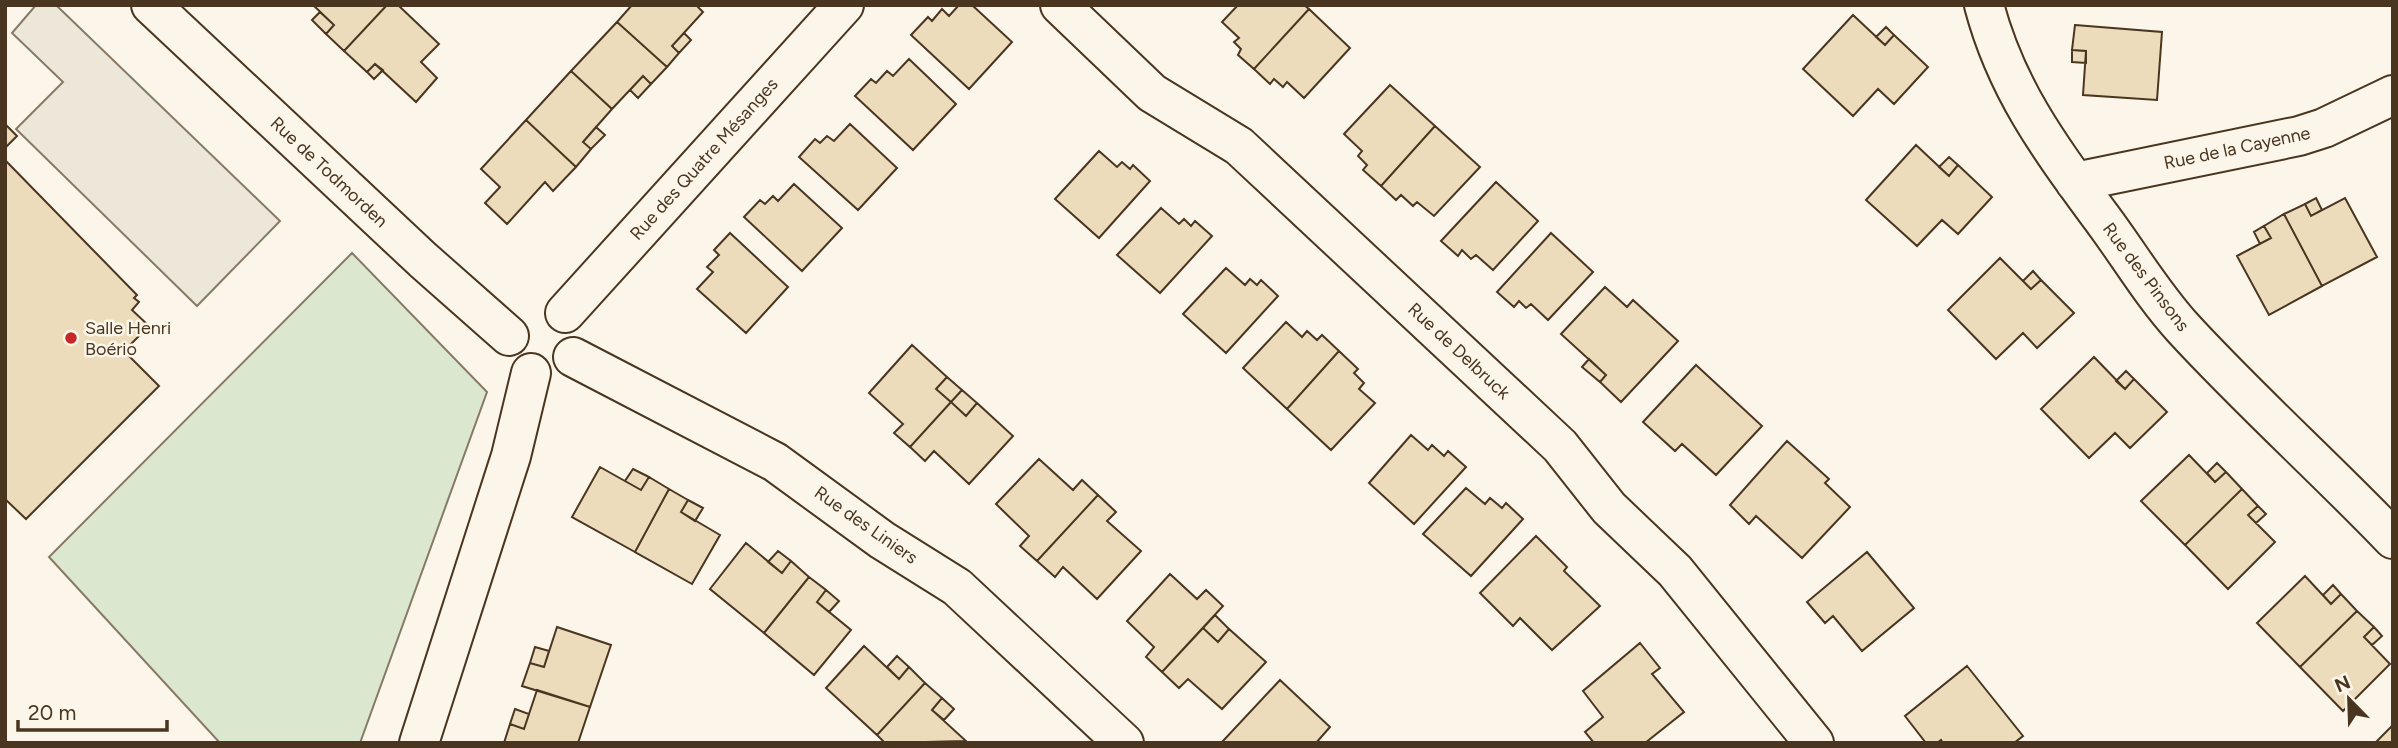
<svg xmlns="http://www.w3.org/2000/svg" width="2398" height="748" viewBox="0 0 2398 748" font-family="Figtree,sans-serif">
	<rect width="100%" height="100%" fill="#fbf6e9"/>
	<path fill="#dce7d0" stroke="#887966" stroke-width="2" d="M352,253l135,139 -127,351h-140l-171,-186z"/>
	<path fill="#ede7d9" stroke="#887966" stroke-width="2" d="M36,5h20l224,216 -83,85 -181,-177 47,-47 -51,-49z"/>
	<path fill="#ecdcbc" stroke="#4a3520" stroke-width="2" d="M313,5h74l-43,46 -18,-17 8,-9z
		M387,5h11l41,39 -18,18 16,16 -21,24 -41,-38 -8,8 -23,-21z
		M632,5h64l7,7 -31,34 7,7 -12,14 -50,-45z
		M959,5h13l40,37 -43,47 -58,-54 17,-18 4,4 10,-12 7,7z
		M1238,5h66l5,4 -55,60 -16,-14 3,-6 -7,-7 5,-4 -17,-16z
		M1309,9l41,39 -46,50 -17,-16 -4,5 -9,-8 -4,5 -16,-15z
		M320,12l14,13 -8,9 -14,-14z
		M1853,15l32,30 9,-10 34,32 -34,37 -16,-15 -25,27 -50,-47z
		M617,22l50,45 -16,17 -8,-8 -31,33 -41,-38z
		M2075,25l87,7 -5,68 -74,-5 3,-44 -14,-1z
		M1886,27l8,8 -9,10 -9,-8z
		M684,33l7,7 -12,13 -7,-7z
		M2072,50l14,1v12l-14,-1z
		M909,59l47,45 -43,46 -58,-54 16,-17 5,4 11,-12 6,5z
		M375,64l8,6 -9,9 -7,-7z
		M571,71l41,38 -29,33 8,7 -15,18 -50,-47z
		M643,76l8,8 -13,14 -8,-8z
		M1390,85l45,41 -54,60 -18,-16 4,-5 -9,-9 4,-5 -18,-17z
		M526,120l50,47 -23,24 -8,-9 -38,42 -22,-21 15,-16 -19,-18z
		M5,124l12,12 -12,12z
		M850,124l47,44 -39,42 -59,-53 16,-18 5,4 7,-7 7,5z
		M1435,126l45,41 -46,49 -17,-14 -4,4 -12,-11 -5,5 -15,-14z
		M596,127l9,8 -14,14 -8,-7z
		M1916,145l33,31 9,-11 34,32 -34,37 -16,-14 -25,26 -51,-46z
		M1099,151l18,16 5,-5 8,7 3,-4 17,16 -51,57 -44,-39z
		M1949,157l9,8 -9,11 -10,-9z
		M5,160l132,135 -3,3 5,4 -7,8 17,16 -25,25 35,35 -133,133 -21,-20z
		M1496,182l42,39 -45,49 -17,-15 -5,4 -9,-9 -4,6 -17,-15z
		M794,184l48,44 -40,43 -58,-54 16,-17 5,4 8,-8 5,5z
		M2316,198l6,12 -11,6 -6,-12z
		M2345,198l32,59 -55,29 -38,-72 21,-10 6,12z
		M1161,208l18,16 5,-5 7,7 4,-5 17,15 -52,57 -43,-38z
		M2284,214l38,72 -53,29 -32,-59 34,-18 -7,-12z
		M2264,226l7,12 -11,6 -6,-12z
		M730,233l58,54 -42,46 -49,-44 16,-17 -6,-5 12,-12 -5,-5z
		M1551,233l42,39 -45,48 -17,-16 -5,4 -7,-7 -5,6 -17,-15z
		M2000,258l31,31 10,-9 33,33 -37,35 -14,-15 -27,26 -48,-49z
		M1226,268l19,17 5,-6 7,6 4,-5 17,16 -52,57 -43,-39z
		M2033,271l8,9 -10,9 -8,-8z
		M1605,287l22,20 6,-7 45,41 -57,61 -21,-20 6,-7 -45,-41z
		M1286,322l16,15 5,-6 10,9 5,-5 17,16 -52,58 -44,-41z
		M912,345l35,32 -11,12 15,13 -41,45 -16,-14 9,-9 -34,-31z
		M1339,351l19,18 -4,4 10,10 -5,6 16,14 -44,47 -44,-41z
		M2094,357l31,32 9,-10 33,33 -37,36 -15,-15 -26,25 -48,-49z
		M1589,359l17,16 -6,7 -18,-15z
		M1696,365l66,61 -46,49 -34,-31 -7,7 -32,-29z
		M2126,371l8,8 -9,10 -9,-8z
		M947,377l15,13 -11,12 -15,-13z
		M962,390l15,13 -11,13 -15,-14z
		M951,402l15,14 11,-13 36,33 -44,48 -35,-33 -9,10 -15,-14z
		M1411,435l17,15 4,-5 12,11 4,-5 18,16 -52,57 -45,-41z
		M1787,441l42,38 -4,4 25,24 -48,51 -46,-42 -7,8 -19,-19z
		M2189,455l26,27 11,-10 16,17 -57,56 -44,-44z
		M1039,459l34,31 9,-10 16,15 -61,66 -17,-15 9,-10 -33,-32z
		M2217,463l9,9 -11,10 -8,-9z
		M600,467l41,23 8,-13 20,12 -34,63 -63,-35z
		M633,469l16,8 -8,13 -16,-9z
		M1466,488l19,16 5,-6 12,10 4,-5 17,16 -52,57 -48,-42z
		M669,489l19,11 -7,12 39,23 -28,49 -57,-32z
		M2242,489l16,17 -10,9 27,27 -47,47 -43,-44z
		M1098,495l18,17 -9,9 34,30 -44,48 -34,-32 -8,10 -18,-16z
		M688,500l15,8 -8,13 -14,-9z
		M2258,506l8,8 -10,9 -8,-8z
		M1536,536l31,31 -3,4 36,35 -48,44 -32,-32 -7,8 -33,-33z
		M746,543l36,30 9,-12 18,16 -45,56 -54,-44z
		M778,551l13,10 -9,12 -14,-11z
		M1867,552l47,56 -52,43 -29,-35 -8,7 -18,-21z
		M1170,574l27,25 9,-9 17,16 -61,66 -16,-15 8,-10 -27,-26z
		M2305,576l26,28 10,-10 16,17 -57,56 -43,-44z
		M809,577l17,13 -9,12 34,28 -37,45 -50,-42z
		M2333,585l8,9 -10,10 -8,-9z
		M826,590l13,11 -10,11 -12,-10z
		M2357,611l17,16 -10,10 26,27 -47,47 -43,-44z
		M1215,615l14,14 -11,13 -15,-14z
		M557,627l54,18 -21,62 -68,-21 8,-23 14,4z
		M2374,627l8,9 -10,9 -8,-8z
		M1203,628l15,14 11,-13 37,33 -44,47 -34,-30 -9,9 -17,-16z
		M1640,643l20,25 -8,6 32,38 -39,31h-51l-9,-11 18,-15 -20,-26z
		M864,646l35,33 10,-12 16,16 -48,52 -51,-47z
		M535,647l14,4 -5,16 -14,-4z
		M897,656l12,11 -10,12 -12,-12z
		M1967,666l56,70 -9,7h-71l-2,-3 -4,3h-11l-21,-27z
		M1280,680l50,47 -14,16 -94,-1z
		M925,683l17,15 -10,12 34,31 -81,2 -8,-8z
		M537,690l53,17 -12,36h-74l6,-19 14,5z
		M942,698l12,11 -10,11 -12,-10z
		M515,709l14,5 -5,15 -14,-5z
		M2393,725v18h-18z"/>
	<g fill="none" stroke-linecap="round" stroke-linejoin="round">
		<defs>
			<path id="street" d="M151,5l272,255 86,76
				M1060,5l92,88 87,53 321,300 49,62 66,63 139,172
				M1984,5c22,83 64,140 114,208 29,38 53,80 85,115 67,73 141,139 210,211
				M2075,182l224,-46 25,-8 69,-33
				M565,313l279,-308
				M573,357l202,105 107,78 75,47 167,156
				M419,743l92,-287 20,-83"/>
		</defs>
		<use href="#street" stroke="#4a3520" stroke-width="42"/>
		<use href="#street" stroke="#fbf6e9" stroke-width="38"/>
	</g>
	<circle fill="#c62828" stroke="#fbf6e9" stroke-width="2.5" cx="71" cy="338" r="7"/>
	<g text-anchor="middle" stroke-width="5" stroke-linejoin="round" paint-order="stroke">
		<g font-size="18" fill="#4a3520" stroke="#fbf6e9">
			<text transform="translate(2237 148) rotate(-12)" y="6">Rue de la Cayenne</text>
			<text transform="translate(704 159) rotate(-48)" y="6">Rue des Quatre Mésanges</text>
			<text transform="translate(329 172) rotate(43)" y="6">Rue de Todmorden</text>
			<text transform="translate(2146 277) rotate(53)" y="6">Rue des Pinsons</text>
			<text transform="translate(1459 351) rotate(43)" y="6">Rue de Delbruck</text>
			<text transform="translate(866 525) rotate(35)" y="6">Rue des Liniers</text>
		</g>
		<g font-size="18" fill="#4a3520" stroke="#fbf6e9" text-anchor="start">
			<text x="85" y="334">Salle Henri<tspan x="85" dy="21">Boério</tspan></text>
		</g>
	</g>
	<rect width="2398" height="748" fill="none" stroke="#4a3520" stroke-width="14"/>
	<g transform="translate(2349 699) rotate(337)" stroke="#fbf6e9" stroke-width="5" paint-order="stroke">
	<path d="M0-5L12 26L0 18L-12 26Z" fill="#4a3520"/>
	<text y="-10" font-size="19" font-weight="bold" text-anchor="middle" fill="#4a3520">N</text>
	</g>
	<path d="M18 720v10h149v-10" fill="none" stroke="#4a3520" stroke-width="3.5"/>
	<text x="28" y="720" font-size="21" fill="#4a3520" stroke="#fbf6e9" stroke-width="5" paint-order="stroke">20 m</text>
</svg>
